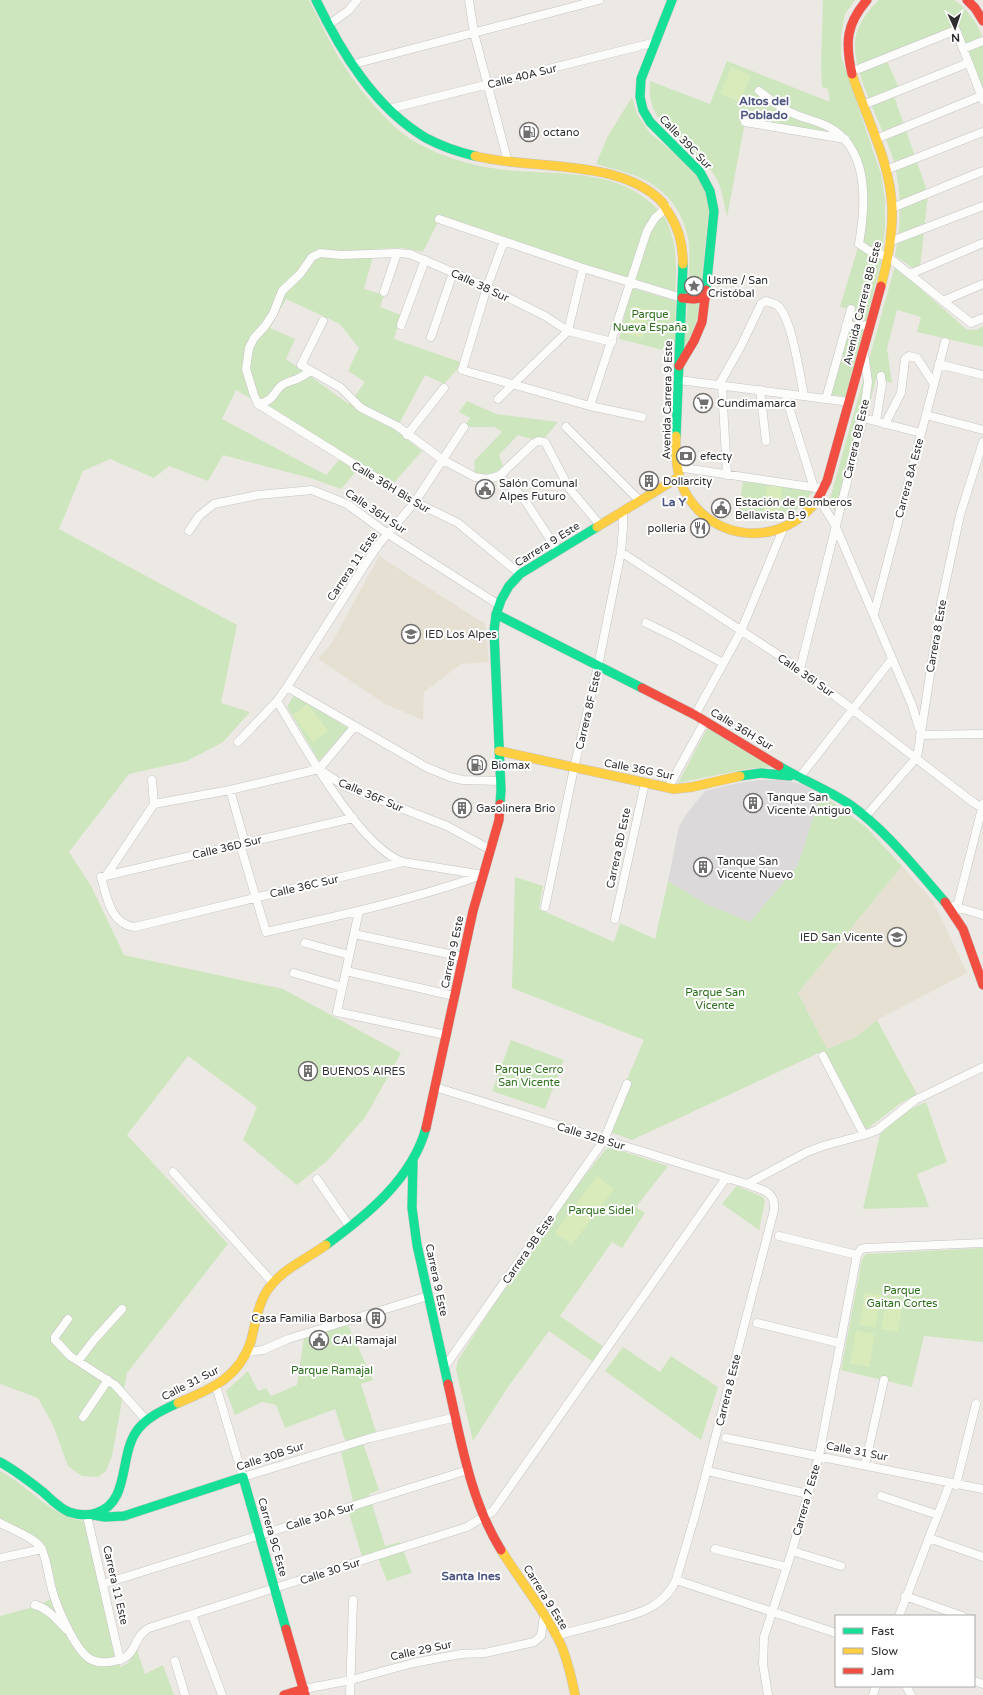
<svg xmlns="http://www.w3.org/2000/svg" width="983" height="1695" viewBox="0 0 983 1695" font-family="'Varela Round',sans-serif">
	<rect width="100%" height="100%" fill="#ece8e4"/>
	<path fill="#dcd9db" d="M759,780h23l19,4 20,10 -23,71 -48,57 -44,-18 -38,-23 11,-55 9,-14 17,-21 28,-7z"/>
	<path fill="#e6e0d3" d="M379,556l106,68 4,38 -28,2 -37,28 -1,28 -38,-16 -67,-45 13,-15z
		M902,866l31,35 34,72 -90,47 -21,17 -29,12 -29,-56z"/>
	<path fill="#cee6be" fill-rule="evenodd" d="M0,0h309c9,17 17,35 26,51 16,29 54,77 82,92 26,14 52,22 81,26 51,7 112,-3 153,34 5,5 13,12 16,19 10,22 10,46 8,71l-235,-75 -17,34 -21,-4 -27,1 -11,40 20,6 -4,12 21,8 -7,24 69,24 -19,21 -19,-9 -29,55 26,21 -30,34 -30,-20 -21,24 -31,-11 -87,-23 -15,26 -39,-15 -15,12 -44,-19 -27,12 -24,58 178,96 -16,78 29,9 -27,30 -36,19 -58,13 -60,78 22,34 33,69 159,34 118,64 -35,63 -38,44 -31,25 -54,-45 14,-33 -69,-51 -61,79 101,109 -101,129 -15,83 -6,15 -8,6 -16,-1 -14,-10 -15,-41 -15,-27 -38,-14zM286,299l54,25 19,24 -11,23 17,11 -16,22 -63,-45 9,-20 -25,-11zM236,390l108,64 -18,21 -104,-56z
		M823,0h32l-10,14 -4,21v21l40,118 4,25v30l-4,34 -34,134 -20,-3 23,-85 -10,-2 19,-63 3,-66 -16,-39 -101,-17 -18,95c-3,-13 -5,-30 -12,-41 -22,-35 -70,-45 -65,-95l60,23 17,-43 103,41 -2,-13 -6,-2 -1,-22z
		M879,0h75c12,7 28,28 29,42 0,15 0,32 0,47l-25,-63 -74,29 16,35 -7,3 35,101 -8,74h-7l-18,-12c6,-32 7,-62 -1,-94 -9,-34 -46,-94 -38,-127 4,-14 13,-25 23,-35z
		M632,97l5,17 13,19 44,36 16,31 -12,114 -4,15 -10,22c2,-29 5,-57 5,-86 0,-10 1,-21 -2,-31 -4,-18 -15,-36 -31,-47 -17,-13 -40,-17 -60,-23l12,-28z
		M895,266l71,63c6,1 12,2 17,-3v21l-66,-15 4,-15 -24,-7 -10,39 5,34 -16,-4 -36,140 -11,-17z
		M631,288l45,13 -1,52 -56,-14z
		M467,401l29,13 62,8 -14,17h-12l-14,-4 -19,20 4,11c-9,9 -15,9 -28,8l-1,-13 28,-29 -7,-5h-31l6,-9 -11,-6z
		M743,480l71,10c-23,31 -39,34 -76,29z
		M294,695l54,33 -29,33 -32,-54z
		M708,727l68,40 -29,2 -69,14z
		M821,794l45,33 36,39 -104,127 29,56 29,-12 21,-17 40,74 -19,11 -32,25 -43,-79 -191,89 -22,-8 15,-48 19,-44 -132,-52 3,-111 28,9 -4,23 75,33 6,-19 35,16 13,-58 38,23 44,18 48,-57z
		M511,1040l53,20 -19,49 -53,-18z
		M926,1102l21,60 -30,12 12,33 -66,2 17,-75 26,-23z
		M610,1147l58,19 -32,41 9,6 -23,35 -10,-6 -52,74 44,31 -11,15 -44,-31 -41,56 -35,54 -17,-71 2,-10c46,-72 94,-145 148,-211z
		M737,1186l26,11 2,5 -6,28 -37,-26 12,-15z
		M983,1248v94l-59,-6 -12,51 -71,-17 21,-111 4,-5z
		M348,1325l25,55 -12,4 15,48 -15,5 18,53 -10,4 16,52 15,-4 12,31 -25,8 -9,-23 -14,5 -17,-56 7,-2 -13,-53 7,-2 -13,-41 -50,19 -9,-23 -14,-3 -27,13 -9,-24 22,-20 10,20 8,-3 5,8 26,-11 7,-48z
		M623,1347l37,25 11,-16 47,31 -17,53 -96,-69z
		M0,1471c29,15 50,45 84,50l36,146 8,-4 9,-13 8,24 18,-9 11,30h-174v-79l37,-10 20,-10 -12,-45 -45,-31z"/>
	<path fill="#d9eabb" d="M731,67l20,8 -11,27 -20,-8z
		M633,306l16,4 -7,28 -16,-4z
		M767,485l15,2 -2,29 -16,-2z
		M308,704l20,27 -15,11 -20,-27z
		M597,1176l17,13 -21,27 -17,-12z
		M575,1205l17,13 -20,27 -17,-12z
		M865,1292l17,3 -7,33 -16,-3z
		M887,1297l16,3 -5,32 -17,-3z
		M856,1330l19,4 -6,33 -19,-4z"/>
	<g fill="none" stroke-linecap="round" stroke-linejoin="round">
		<defs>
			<path id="street" d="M469,0l5,33 34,129
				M328,25l20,-14 9,-11
				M963,49l20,-8
				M354,64l245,-64
				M851,72l105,-42 27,70
				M759,91c10,8 19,15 31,21 11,6 25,8 37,14 43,22 39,78 32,118l12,8 16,4 84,67 12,-5
				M863,105l105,-42
				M389,109l267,-67
				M745,122l100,17
				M876,139l105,-43
				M886,170l97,-38
				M892,208l91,-37
				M439,219l144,49 99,30
				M504,241l-17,46 -25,83 128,36 52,11
				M889,242l94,-36
				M910,274l73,-31
				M384,292l13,-39
				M943,301l40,-17
				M323,321l-22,44 40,23 20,20 36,18 46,34 32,17 12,2 12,-3 35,-33 4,-2 7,1 24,46 31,37
				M401,325l24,-65
				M846,326l24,-1
				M431,337l22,-64
				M939,364l44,11
				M679,380l170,22
				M719,385l22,-39 20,-42 5,-3c4,1 9,2 12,5 14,13 22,70 26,90
				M722,386l5,89
				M760,390l6,51
				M785,394l29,94
				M498,399l70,-68 15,-63
				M826,399l25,-90
				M258,404l-4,-9 -8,-26 3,-21 5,-10 11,-12 8,-12 9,-23 18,-17 12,-17 8,-4 21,2 56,-2 13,1 77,33 58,29 23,15 44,11
				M258,404l157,98 43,21 62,51
				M258,404c18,-4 13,-10 24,-19 4,-3 10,-4 15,-6 5,-2 9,-5 14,-8
				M590,406l57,-175 8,-13 12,-11
				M926,415l57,15
				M863,418l58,15
				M876,421l6,-37 -1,-8
				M885,424l16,-31 4,-34 4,-3 8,2 17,26
				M566,427l74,74
				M407,435l37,-47
				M677,467l147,22
				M499,476l23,20 36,55
				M819,499l16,26 77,180 7,23
				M189,531l10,-15 15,-12 44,-9 54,-5 35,14 41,30 111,71
				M621,552l179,117 174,134 9,5
				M874,614l71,-272
				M646,623l29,14 48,26
				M800,669l63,-251 5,-36 -4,-30
				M287,687l139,80 24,10 13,3 37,1
				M277,701c25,41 82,146 126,161
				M695,715l46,-84 43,-104
				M920,735l63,-1
				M238,742l39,-41 10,-14 79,-124 13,-19 36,-42 49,-75
				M319,769l36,-43
				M799,778l93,-119
				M668,788l37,-67
				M230,790l15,53
				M154,804l76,-14 89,-21 25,17 103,40 44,24
				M866,816l50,-58 2,-6 23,-148 19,-89 23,-73
				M353,818l-252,59c6,20 9,47 34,50l268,-65 80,13
				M240,844l26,88c72,-16 146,-32 216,-57
				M106,876l48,-72 -2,-24
				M953,906l30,9
				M545,907l29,-139 24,-102 23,-114 2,-25v-16
				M359,911l-22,101 109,23
				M955,915l28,-111
				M615,919l30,-136
				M354,934l109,23
				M305,943l44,12
				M346,971l108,25
				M294,973l48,14
				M823,1056l41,79
				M435,1087l312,97c15,6 29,7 27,26l-78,302 -20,68c-13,29 -40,34 -68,42 -18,5 -35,9 -52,14
				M173,1172l100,111
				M317,1179l33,48
				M747,1184l60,-32 16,-6 44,-12 10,-4 38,-30 68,-33
				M779,1236l78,19
				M68,1319l-13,18v3l15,16 45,29 32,36
				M757,1323l82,20
				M248,1352l15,-2 25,-11 140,-43
				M78,1361l16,-21 28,-31
				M444,1368l160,-228 23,-56
				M216,1386l27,91 127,-39 86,-21
				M83,1417l25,-37
				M726,1438l257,51
				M865,1465l19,-85
				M707,1471l101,23
				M956,1485l20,-81
				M881,1496l57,19
				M87,1516l33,144
				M0,1523c11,6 35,15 41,25 6,10 8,33 12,45 5,16 23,60 39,67 9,4 21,2 30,-1 14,-5 12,-23 27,-31l318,-101 26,-16 233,-333
				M929,1538l54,19
				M715,1549l72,18
				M792,1551l49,15
				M0,1558l42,-9
				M676,1580l160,53
				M103,1584l365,-114
				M905,1596l57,20
				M35,1605c13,3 23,16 32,25
				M192,1615l30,80
				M899,1616l51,-133
				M175,1661l10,34
				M974,1681l9,3
				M906,1686l5,9
				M304,1689l47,-9 62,-17 48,-9 24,-1 49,-11 7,-6 3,-20
				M350,1695l3,-95
				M768,1695l-5,-31 1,-27 28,-86 27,-95 38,-201 4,-6 5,-1 117,-5
				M873,1695l3,-9"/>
			<path id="fast" d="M316,0c25,52 59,108 110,138 15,8 32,14 49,18
				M672,0l-31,79 -1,18 3,13 7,12 50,50 10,19 4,20 -8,79
				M676,436l7,-172
				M496,614l146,74
				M779,766c23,14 48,23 70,38 35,24 68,66 96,98
				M740,776l21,-3 29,3
				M500,804l1,-14 -7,-159 2,-16 5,-15 8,-14 11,-12 77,-47
				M413,1161l-1,47 5,37 31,139
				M326,1245c41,-30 86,-66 100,-117
				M0,1462c15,8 29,19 43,30 8,7 16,16 26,20 9,3 18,4 27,1 34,-10 23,-56 40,-81 9,-14 27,-22 42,-29
				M93,1515l12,2 19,-1 119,-39 43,152"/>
			<path id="slow" d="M852,74c14,44 38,86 40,133 1,27 -4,53 -11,79
				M475,156c55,14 145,2 187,46 3,4 5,9 8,13 9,14 13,33 13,49
				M676,436c-1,19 0,37 8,54 28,54 99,58 134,9
				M597,527l82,-50
				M499,751l175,38 18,-2 48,-11
				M178,1403c33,-14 61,-25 73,-62 4,-16 6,-33 14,-47 13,-23 40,-34 61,-49
				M501,1550c20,32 45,62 61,97 6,16 10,32 13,48"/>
			<path id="jam" d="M967,0l8,8 8,13
				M852,74c-7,-31 -6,-50 15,-74
				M682,298l12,1 12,-2
				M679,366l15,-25 8,-19 4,-32
				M818,499l9,-18 54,-195
				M642,688l53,27 84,51
				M945,902l18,27 20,56
				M426,1128l47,-217 26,-91 1,-16
				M448,1384c13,56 22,116 53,166
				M286,1629l19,66
				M284,1695l20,-6"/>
		</defs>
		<use href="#street" stroke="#c5c4c5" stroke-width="9"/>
		<use href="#fast" stroke="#c5c4c5" stroke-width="10"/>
		<use href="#slow" stroke="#c5c4c5" stroke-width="10"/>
		<use href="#jam" stroke="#c5c4c5" stroke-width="10"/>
		<use href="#street" stroke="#fcfcfb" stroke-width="8"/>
		<use href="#fast" stroke="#16e098" stroke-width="9"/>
		<use href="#slow" stroke="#ffcf43" stroke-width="9"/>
		<use href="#jam" stroke="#f24e42" stroke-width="9"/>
	</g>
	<defs>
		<symbol id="fuel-ring" viewBox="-11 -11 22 22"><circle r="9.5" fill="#fff" stroke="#706f6e" stroke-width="1.5"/><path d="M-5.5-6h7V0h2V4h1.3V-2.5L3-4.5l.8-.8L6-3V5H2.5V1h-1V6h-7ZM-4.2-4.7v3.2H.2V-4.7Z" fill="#706f6e"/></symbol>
		<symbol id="sight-ring" viewBox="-11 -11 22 22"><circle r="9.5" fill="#fff" stroke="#706f6e" stroke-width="1.5"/><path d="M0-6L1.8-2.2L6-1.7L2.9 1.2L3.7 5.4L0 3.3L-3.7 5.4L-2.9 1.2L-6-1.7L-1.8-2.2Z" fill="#706f6e"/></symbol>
		<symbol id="supermarket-ring" viewBox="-11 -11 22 22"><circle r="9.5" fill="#fff" stroke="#706f6e" stroke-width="1.5"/><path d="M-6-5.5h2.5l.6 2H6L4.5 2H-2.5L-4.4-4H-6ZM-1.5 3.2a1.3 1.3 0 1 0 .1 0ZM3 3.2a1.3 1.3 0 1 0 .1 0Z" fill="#706f6e"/></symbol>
		<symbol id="bank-ring" viewBox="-11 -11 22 22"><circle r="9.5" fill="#fff" stroke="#706f6e" stroke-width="1.5"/><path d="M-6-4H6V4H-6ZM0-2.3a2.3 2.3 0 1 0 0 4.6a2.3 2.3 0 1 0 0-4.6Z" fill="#706f6e"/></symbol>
		<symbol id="building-ring" viewBox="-11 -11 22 22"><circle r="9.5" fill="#fff" stroke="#706f6e" stroke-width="1.5"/><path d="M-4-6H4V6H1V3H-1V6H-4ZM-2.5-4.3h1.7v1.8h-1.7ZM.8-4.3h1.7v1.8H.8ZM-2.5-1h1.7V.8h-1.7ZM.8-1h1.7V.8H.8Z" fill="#706f6e"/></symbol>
		<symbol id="civic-ring" viewBox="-11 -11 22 22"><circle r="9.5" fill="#fff" stroke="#706f6e" stroke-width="1.5"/><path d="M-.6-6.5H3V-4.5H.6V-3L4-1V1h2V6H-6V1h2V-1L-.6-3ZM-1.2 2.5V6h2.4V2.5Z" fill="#706f6e"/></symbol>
		<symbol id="restaurant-ring" viewBox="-11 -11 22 22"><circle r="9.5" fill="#fff" stroke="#706f6e" stroke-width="1.5"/><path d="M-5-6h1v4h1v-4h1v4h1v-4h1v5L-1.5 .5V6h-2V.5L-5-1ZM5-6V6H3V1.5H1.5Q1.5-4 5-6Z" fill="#706f6e"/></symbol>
		<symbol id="school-ring" viewBox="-11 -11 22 22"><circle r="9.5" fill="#fff" stroke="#706f6e" stroke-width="1.5"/><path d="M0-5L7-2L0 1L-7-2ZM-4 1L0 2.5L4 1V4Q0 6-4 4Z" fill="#706f6e"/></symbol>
	</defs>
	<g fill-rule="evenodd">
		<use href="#fuel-ring" x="518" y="121" width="22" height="22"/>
		<use href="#sight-ring" x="683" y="275" width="22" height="22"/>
		<use href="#supermarket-ring" x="692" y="392" width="22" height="22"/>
		<use href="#bank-ring" x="675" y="445" width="22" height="22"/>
		<use href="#building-ring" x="638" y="470" width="22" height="22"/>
		<use href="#civic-ring" x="474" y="478" width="22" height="22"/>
		<use href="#civic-ring" x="710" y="497" width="22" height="22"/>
		<use href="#restaurant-ring" x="689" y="517" width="22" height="22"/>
		<use href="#school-ring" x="400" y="623" width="22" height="22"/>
		<use href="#fuel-ring" x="466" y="754" width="22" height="22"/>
		<use href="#building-ring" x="742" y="792" width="22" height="22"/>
		<use href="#building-ring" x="451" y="797" width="22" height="22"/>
		<use href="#building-ring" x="692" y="856" width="22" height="22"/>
		<use href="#school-ring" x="886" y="926" width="22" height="22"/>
		<use href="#building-ring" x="297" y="1060" width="22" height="22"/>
		<use href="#building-ring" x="365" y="1307" width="22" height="22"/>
		<use href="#civic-ring" x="308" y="1329" width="22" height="22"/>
	</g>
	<g text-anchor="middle" stroke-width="4" stroke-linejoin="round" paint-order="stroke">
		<g font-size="11" fill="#2e2e2e" stroke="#fff">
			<text transform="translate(522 76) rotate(-14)" y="4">Calle 40A Sur</text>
			<text transform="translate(686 142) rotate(46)" y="4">Calle 39C Sur</text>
			<text transform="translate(480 285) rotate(25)" y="4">Calle 38 Sur</text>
			<text transform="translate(862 303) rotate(-76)" y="4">Avenida Carrera 8B Este</text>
			<text transform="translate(667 400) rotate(-89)" y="4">Avenida Carrera 9 Este</text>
			<text transform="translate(856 439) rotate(-77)" y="4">Carrera 8B Este</text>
			<text transform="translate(909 478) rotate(-75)" y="4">Carrera 8A Este</text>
			<text transform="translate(391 487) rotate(31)" y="4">Calle 36H Bis Sur</text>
			<text transform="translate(376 511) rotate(34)" y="4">Calle 36H Sur</text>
			<text transform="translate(547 544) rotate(-32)" y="4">Carrera 9 Este</text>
			<text transform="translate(352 566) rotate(-56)" y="4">Carrera 11 Este</text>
			<text transform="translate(936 636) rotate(-80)" y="4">Carrera 8 Este</text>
			<text transform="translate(806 675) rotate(35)" y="4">Calle 36I Sur</text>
			<text transform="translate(588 710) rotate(-77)" y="4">Carrera 8F Este</text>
			<text transform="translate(742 729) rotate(31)" y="4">Calle 36H Sur</text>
			<text transform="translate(639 769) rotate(11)" y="4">Calle 36G Sur</text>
			<text transform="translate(371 795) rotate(23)" y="4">Calle 36F Sur</text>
			<text transform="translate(227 847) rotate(-13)" y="4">Calle 36D Sur</text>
			<text transform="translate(618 848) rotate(-78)" y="4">Carrera 8D Este</text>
			<text transform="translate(304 886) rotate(-13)" y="4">Calle 36C Sur</text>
			<text transform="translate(452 952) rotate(-78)" y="4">Carrera 9 Este</text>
			<text transform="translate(591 1136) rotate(17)" y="4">Calle 32B Sur</text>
			<text transform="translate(528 1249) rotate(-55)" y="4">Carrera 9B Este</text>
			<text transform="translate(437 1280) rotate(78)" y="4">Carrera 9 Este</text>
			<text transform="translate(190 1383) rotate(-27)" y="4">Calle 31 Sur</text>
			<text transform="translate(728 1390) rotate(-76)" y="4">Carrera 8 Este</text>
			<text transform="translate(857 1451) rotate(11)" y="4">Calle 31 Sur</text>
			<text transform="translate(270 1456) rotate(-18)" y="4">Calle 30B Sur</text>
			<text transform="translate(806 1500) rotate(-74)" y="4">Carrera 7 Este</text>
			<text transform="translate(320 1516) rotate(-17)" y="4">Calle 30A Sur</text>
			<text transform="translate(273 1537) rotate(74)" y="4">Carrera 9C Este</text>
			<text transform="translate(330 1571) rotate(-18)" y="4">Calle 30 Sur</text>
			<text transform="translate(116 1585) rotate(77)" y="4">Carrera 11 Este</text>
			<text transform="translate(546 1597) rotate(58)" y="4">Carrera 9 Este</text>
			<text transform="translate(421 1650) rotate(-12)" y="4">Calle 29 Sur</text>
		</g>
		<g font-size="11" fill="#2e2e2e" stroke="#fff" text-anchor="start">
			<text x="543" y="136">octano</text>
			<text x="708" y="284">Usme / San<tspan x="708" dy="13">Cristóbal</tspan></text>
			<text x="717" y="407">Cundimamarca</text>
			<text x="700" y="460">efecty</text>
			<text x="663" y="485">Dollarcity</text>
			<text x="499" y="487">Salón Comunal<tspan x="499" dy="13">Alpes Futuro</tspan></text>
			<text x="735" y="506">Estación de Bomberos<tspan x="735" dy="13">Bellavista B-9</tspan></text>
			<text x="686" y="532" text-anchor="end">polleria</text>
			<text x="425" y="638">IED Los Alpes</text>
			<text x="491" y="769">Biomax</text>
			<text x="767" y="801">Tanque San<tspan x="767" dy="13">Vicente Antiguo</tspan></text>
			<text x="476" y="812">Gasolinera Brio</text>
			<text x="717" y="865">Tanque San<tspan x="717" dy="13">Vicente Nuevo</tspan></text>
			<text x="883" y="941" text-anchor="end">IED San Vicente</text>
			<text x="322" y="1075">BUENOS AIRES</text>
			<text x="362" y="1322" text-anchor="end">Casa Familia Barbosa</text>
			<text x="333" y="1344">CAI Ramajal</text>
		</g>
		<g font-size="11" fill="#2c6e1b" stroke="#fff">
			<text x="650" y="318">Parque<tspan x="650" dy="13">Nueva España</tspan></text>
			<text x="715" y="996">Parque San<tspan x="715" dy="13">Vicente</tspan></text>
			<text x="529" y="1073">Parque Cerro<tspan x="529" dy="13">San Vicente</tspan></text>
			<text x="601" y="1214">Parque Sidel</text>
			<text x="902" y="1294">Parque<tspan x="902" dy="13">Gaitan Cortes</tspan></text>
			<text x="332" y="1374">Parque Ramajal</text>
		</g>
		<g font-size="12" font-weight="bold" fill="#4d5680" stroke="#fff">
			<text x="764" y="105">Altos del<tspan x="764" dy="14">Poblado</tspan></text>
			<text x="674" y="506">La Y</text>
			<text x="471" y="1580">Santa Ines</text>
		</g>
	</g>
	<rect x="835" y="1615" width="140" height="72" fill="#ffffff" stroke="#ababab"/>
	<rect x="843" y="1628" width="20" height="6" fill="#16e098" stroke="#ababab"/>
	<text x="871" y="1635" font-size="12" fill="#2e2e2e">Fast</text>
	<rect x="843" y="1648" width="20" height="6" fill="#ffcf43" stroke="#ababab"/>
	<text x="871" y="1655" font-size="12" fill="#2e2e2e">Slow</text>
	<rect x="843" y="1668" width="20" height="6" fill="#f24e42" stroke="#ababab"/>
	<text x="871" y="1675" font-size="12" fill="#2e2e2e">Jam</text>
	<g transform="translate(955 28) rotate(177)" stroke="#ffffff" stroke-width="3" paint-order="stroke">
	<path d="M0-3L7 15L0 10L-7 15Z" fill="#2e2e2e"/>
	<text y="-6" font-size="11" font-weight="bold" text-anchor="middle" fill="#2e2e2e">N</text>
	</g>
</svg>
